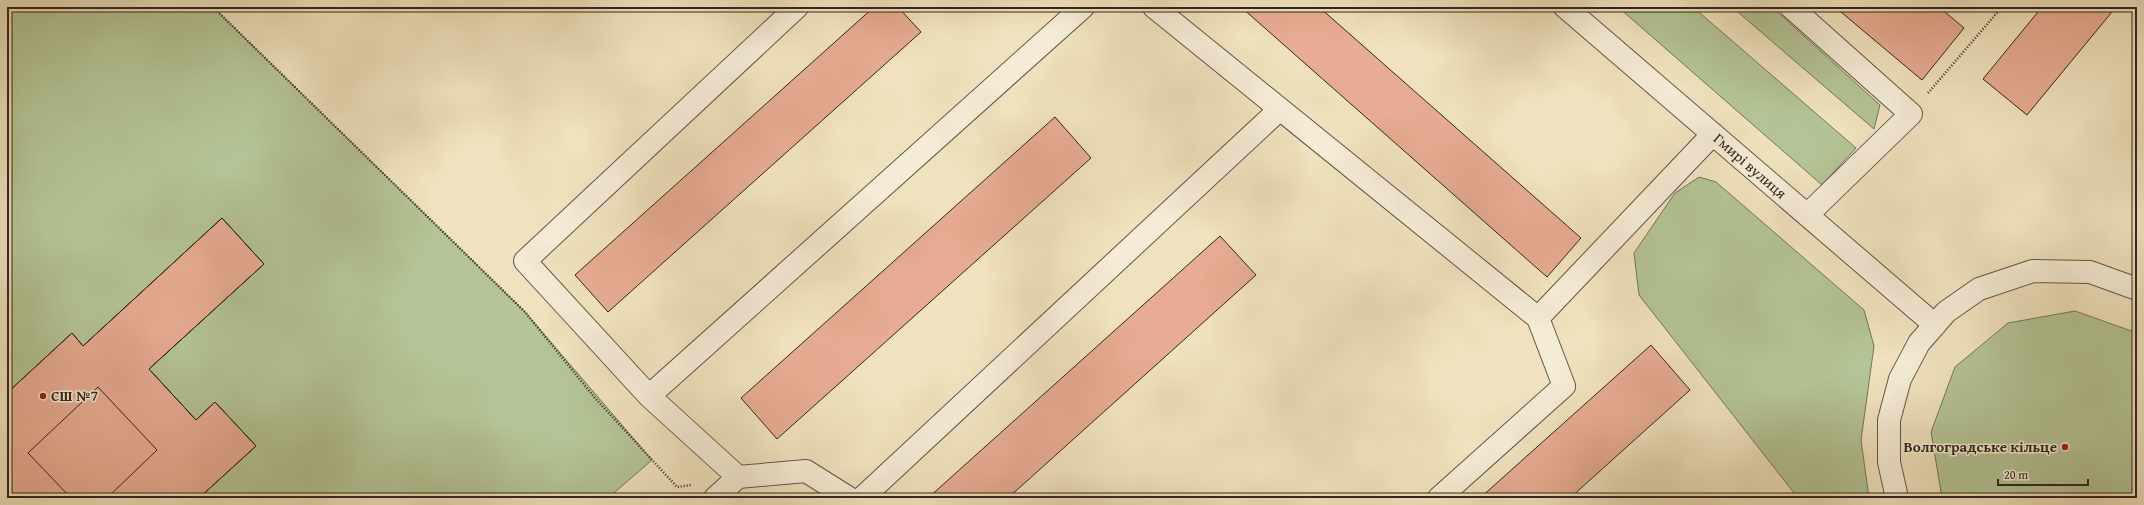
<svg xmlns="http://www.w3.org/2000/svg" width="2144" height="505" viewBox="0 0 2144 505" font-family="'Gentium Book Plus',serif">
	<rect width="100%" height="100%" fill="#f0e2be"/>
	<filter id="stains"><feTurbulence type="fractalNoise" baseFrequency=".005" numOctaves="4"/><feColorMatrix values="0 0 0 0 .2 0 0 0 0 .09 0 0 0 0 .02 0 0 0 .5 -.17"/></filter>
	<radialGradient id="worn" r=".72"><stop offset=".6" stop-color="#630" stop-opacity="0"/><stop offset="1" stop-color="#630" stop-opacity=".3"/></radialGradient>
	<path fill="#b4c496" stroke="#72755a" d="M7,7h206l312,305 127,148 -44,38h-601z
		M1618,7h75l163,141 -34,37z
		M1732,7h40l108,98 -6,24z
		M1699,177l17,5 148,128 10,36 -13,94 8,58h-71l-159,-203 -5,-42 41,-60z
		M2075,311l62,22v165h-195l-11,-66 24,-65 53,-44z"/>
	<path fill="#e7ac93" stroke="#31261f" d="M874,7h24l23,25 -313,280 -33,-37z
		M1241,7h78l262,231 -34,39z
		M1835,7h104l25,21 -42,52z
		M2042,7h74l-89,108 -44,-36z
		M1055,117l36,41 -314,281 -36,-41z
		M222,218l42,46 -115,105 47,51 19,-18 41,44 -57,52h-92l50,-48 -59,-63 -70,66 43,45h-64v-105l65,-60 11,13z
		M222,218l42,46 -115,105 47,51 19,-18 41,44 -57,52h-192v-105l65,-60 11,13z
		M1220,236l36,39 -248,223h-80z
		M1651,345l39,45 -120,108h-90z"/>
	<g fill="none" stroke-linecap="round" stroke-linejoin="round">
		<defs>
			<path id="minor" d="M797,7l-272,254 124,135 89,81 68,-6 43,27
				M1154,7l384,311 175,-184
				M1565,7l370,318
				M1791,7l120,107 -104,101
				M649,396l434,-389
				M715,498l23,-21
				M862,498l418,-389
				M1439,498l125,-112 -26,-68
				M1897,498l-8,-36v-42l11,-41 19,-36 27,-31 33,-23 54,-18 57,1 47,17"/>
		</defs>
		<use href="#minor" stroke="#615547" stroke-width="24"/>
		<path stroke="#31261f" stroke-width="2.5" stroke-dasharray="1 2" stroke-linecap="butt" d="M213,7l312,305 70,86 82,89 15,-2
			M1928,93l74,-86"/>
		<use href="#minor" stroke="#f5ecd5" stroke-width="22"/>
	</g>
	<g fill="#8f2418" stroke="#f5ecd5" stroke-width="1.5">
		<circle cx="43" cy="396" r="4"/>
		<circle cx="2065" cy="447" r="4"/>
	</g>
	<g text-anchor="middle" stroke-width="3" stroke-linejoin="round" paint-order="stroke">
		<g font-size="15" fill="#31261f" stroke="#f5ecd5">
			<text transform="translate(1750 166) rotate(41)" y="5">Гмирі вулиця</text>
		</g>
		<g font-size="15" font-weight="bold" fill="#31261f" stroke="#f5ecd5" text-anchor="start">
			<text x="51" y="401">СШ №7</text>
			<text x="2057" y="452" text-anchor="end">Волгоградське кільце</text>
		</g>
	</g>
	<rect width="2144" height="505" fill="none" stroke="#f0e2be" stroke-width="24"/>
	<rect x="8" y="8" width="2128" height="489" fill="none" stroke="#31261f" stroke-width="2"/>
	<rect x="12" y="12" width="2120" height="481" fill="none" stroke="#31261f"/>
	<path d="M1998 479v6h90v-6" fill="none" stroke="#31261f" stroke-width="2"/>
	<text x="2004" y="479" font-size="12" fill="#31261f" stroke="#f5ecd5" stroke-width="3" paint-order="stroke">20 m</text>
	<rect width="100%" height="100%" filter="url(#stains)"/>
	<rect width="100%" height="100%" fill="url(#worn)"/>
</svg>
